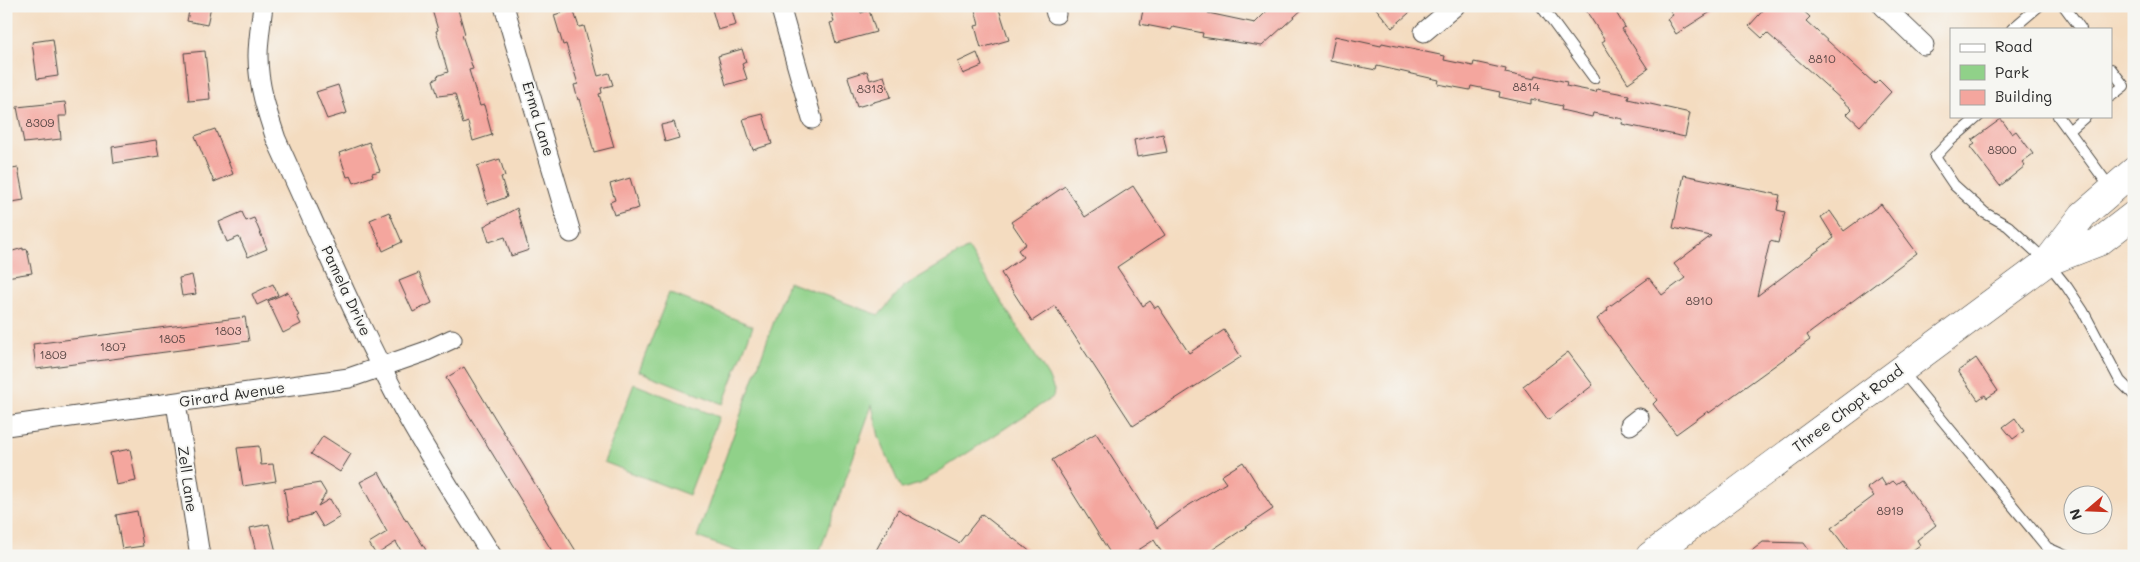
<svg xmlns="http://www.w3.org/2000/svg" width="2140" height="562" viewBox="0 0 2140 562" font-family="Mali,sans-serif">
	<rect width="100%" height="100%" fill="#f6f6f2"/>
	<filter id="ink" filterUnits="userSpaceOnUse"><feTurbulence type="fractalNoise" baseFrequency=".02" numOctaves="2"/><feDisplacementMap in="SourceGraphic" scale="10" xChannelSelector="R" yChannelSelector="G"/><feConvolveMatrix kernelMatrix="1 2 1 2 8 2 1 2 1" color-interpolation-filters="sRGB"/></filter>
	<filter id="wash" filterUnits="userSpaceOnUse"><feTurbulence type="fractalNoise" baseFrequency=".0096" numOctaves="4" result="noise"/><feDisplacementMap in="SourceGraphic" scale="20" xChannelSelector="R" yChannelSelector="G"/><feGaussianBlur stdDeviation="1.12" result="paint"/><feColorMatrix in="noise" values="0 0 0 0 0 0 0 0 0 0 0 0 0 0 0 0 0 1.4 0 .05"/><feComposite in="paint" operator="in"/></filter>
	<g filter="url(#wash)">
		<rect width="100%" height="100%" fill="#f4dcc0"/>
		<path fill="#90d189" stroke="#5e7e5a" d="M968,248l80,128 6,14 -1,7 -133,87 -19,5 -22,-52 -7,-32 -54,151h-69l-52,-19 91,-255 91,33 24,-28z
			M669,293l84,33 -30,78 -84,-33z
			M634,384l85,33 -30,78 -85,-33z"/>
		<g id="blocks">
			<path fill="#f4a69e" d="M190,6h21l-4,19 -20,-4z
				M446,6h11l8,28 -3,1 11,34 -4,1 11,36 4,-1 8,30 -19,6 -5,-19 -5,2 -8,-30 -17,2 -5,-16 5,-2 -1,-2 11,-4 -12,-41 2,-1 -6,-20z
				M711,6h20l5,19 -18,5z
				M849,6h10l2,7 8,-3 7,22 -40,11 -6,-20 4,-1 -3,-11z
				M974,6h24l11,34 -28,8 -6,-22 4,-1z
				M1144,6h49l16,4 -1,3 47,10 17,-17h34l-44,40 -60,-9 1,-4 -30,-6 -2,3 -31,-6z
				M1374,6h43l-25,22z
				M1583,6h29l13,21 -3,2 26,40 -20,14 -26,-41 3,-2z
				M1667,6h53l-44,28 -9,-15 6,-4z
				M1767,6h31l12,11 -4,4 69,63 4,-4 12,12 -31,34 -13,-12 5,-5 -85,-76 -5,5 -13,-12z
				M573,9l6,18 5,-1 14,50 11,-3 4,12 -12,3 1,5 -3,1 15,53 -20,5 -14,-53 -2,1 -4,-15 4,-1 -12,-40 -3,1 -9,-30z
				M1335,36l46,10 1,-3 63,13 -1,4 29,6 1,-4 32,7 -1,4 30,6 1,-4 31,7 -1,4 30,6 1,-3 32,6 -1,4 62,14 -5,24 -63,-13 1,-5 -30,-6 -1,4 -31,-7 1,-4 -31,-7v5l-32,-7 1,-5 -29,-6 -1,4 -32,-6 1,-4 -62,-14 -1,4 -46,-9z
				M53,39l5,37 -21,3 -5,-37z
				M742,49l4,13 -4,2 5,15 -21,6 -8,-29z
				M205,51l5,48 -21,2 -5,-48z
				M977,53l5,13 -19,8 -5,-12z
				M867,71l3,9 14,-4 7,21 -34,10 -9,-30z
				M338,85l9,28 -20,6 -11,-27z
				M65,102l2,14h-8l2,23 -37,4 -7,-36z
				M763,114l9,30 -19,6 -10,-31z
				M2001,119l11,15 4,-3 17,23 -11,8 3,4 -25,20 -30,-39 5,-3 -3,-4z
				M674,122l5,16 -14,4 -4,-17z
				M215,129l18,45 -19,8 -19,-46z
				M1163,134l4,18 -30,5 -3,-17z
				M156,140l3,16 -45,7 -2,-16z
				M369,142l11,29 -8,2 1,3 -19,7 -3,-7 -4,1 -8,-24z
				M500,159l5,17 -4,1 6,20 -19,7 -11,-38z
				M18,168l6,32 -18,3v-33z
				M1684,175l96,20 -3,15 8,2 -7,31 -8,-2 -13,55 77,-58 -13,-21 9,-6 14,20 37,-27 36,49 -110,82 3,5 -101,73 -1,-2 -32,23 -23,-30 4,-4 -60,-81 11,-9 -1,-2 42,-30 13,17 23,-17 -11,-14 37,-28 -38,-8z
				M630,178l9,30 -25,7 -4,-13 5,-2 -5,-16z
				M1065,186l20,31 48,-31 32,49 -48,32 26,39 7,-5 5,7 3,-2 31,47 35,-23 17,27 -108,69 -78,-120 -23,15 -31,-48 22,-16 -5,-7 8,-6 -15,-22z
				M517,208l12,42 -18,6 -6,-19 -16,5 -5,-16z
				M242,212l4,9 8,-3 13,31 -19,8 -9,-20 -12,5 -8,-20z
				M389,212l13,30 -19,9 -13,-31z
				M23,248v2l4,-1 5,24 -26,4v-24z
				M419,273l13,30 -19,9 -14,-31z
				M192,275l4,19 -14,2 -3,-18z
				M273,284l5,11 -21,10 -5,-11z
				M288,292l11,24h-2l4,8 -18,9 -15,-32z
				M245,317l4,24 -213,28 -3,-25z
				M1568,352l25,33 -45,35 -25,-34z
				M1976,358l22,33 -11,7 -2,-3 -7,5 -20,-29z
				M464,367l68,112 47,77h-24l-109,-178z
				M2015,418l9,13 -11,8 -10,-12z
				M1096,433l61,95 29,-21 40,-24 -5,-7 22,-14 30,47 -70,47h-39l-10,-16 -25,16h-17l-60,-96z
				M323,436l28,18 -11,18 -29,-18z
				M259,446l2,19 12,-1 3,17 -33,5 -6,-38z
				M130,449l6,32 -20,4 -6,-32z
				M379,472l27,49 1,-1 19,30 -10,6h-12l-8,-14 -20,13 -7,-12 18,-11 -27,-50z
				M1881,478l5,8 7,-5 3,3 6,-4 34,45 -19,15 3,5 -15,11h-53l-21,-28 43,-32 -7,-8z
				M320,483l6,10 -8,13 12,-7 10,18 -17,10 -9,-15 -3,3 -22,6 -5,-32z
				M898,510l61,33 23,-29 54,42h-163z
				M137,511l6,35 -21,3 -6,-34z
				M269,524l8,32h-20l-7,-28z
				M1763,542l41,1 9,13h-68z"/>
		</g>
	</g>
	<g filter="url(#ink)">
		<use href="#blocks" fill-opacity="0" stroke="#494641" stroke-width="1"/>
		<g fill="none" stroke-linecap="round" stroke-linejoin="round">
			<defs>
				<path id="service" d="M1541,6l53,72
					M2064,6l17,23
					M2012,29l27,-23
					M2111,69l13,17 -13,10
					M1979,116l-29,25 -15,16 19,28 31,28 23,13 39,36 20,25 16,24 37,70 14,14
					M2058,116l54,74
					M2069,131l17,-15
					M1902,371l152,185
					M2048,548l18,8"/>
				<path id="minor" d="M263,6c-2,17 -5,34 -5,50 0,29 9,56 18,83 43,94 83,190 133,281 26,46 55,90 83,136
					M504,6l67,227
					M780,6l32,113
					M1054,6l2,8
					M1883,6l41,39
					M1424,32l31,-26
					M176,403l24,153
					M1630,425l9,-7
					M6,426l343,-48 75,-26 28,-13"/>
				<path id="secondary" d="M2047,262l36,-47 51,-44
					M1650,556l397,-294 52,-20 35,-27"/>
			</defs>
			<use href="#service" stroke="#494641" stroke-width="12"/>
			<use href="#minor" stroke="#494641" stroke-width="21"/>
			<use href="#secondary" stroke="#494641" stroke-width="29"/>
			<use href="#service" stroke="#fff" stroke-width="10"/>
			<use href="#minor" stroke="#fff" stroke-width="19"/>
			<use href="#secondary" stroke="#fff" stroke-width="28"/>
		</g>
	</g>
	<g text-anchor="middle" stroke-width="4" stroke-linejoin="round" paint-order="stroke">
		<g font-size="12" fill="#5d4a48">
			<text x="1822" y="63">8810</text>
			<text x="1526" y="91">8814</text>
			<text x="870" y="93">8313</text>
			<text x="40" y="127">8309</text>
			<text x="2002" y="154">8900</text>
			<text x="1699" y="305">8910</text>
			<text x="228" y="335">1803</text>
			<text x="172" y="343">1805</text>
			<text x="113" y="351">1807</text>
			<text x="53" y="359">1809</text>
			<text x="1890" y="515">8919</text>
		</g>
		<g font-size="15" fill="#2b2b2b" stroke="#f6f6f2">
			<text transform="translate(538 119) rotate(73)" y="5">Erma Lane</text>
			<text transform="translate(346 291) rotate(65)" y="5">Pamela Drive</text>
			<text transform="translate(232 395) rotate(-8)" y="5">Girard Avenue</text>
			<text transform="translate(1848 409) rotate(-37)" y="5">Three Chopt Road</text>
			<text transform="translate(187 479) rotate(82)" y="5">Zell Lane</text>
		</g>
	</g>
	<rect width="2140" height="562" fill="none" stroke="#f6f6f2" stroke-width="25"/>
	<rect x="1950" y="28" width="162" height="90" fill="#f6f6f2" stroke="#a5a5a2"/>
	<rect x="1960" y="44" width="25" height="8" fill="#ffffff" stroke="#a5a5a2"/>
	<text x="1995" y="52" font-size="15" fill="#2b2b2b">Road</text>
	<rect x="1960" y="65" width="25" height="15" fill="#90d189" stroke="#a5a5a2"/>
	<text x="1995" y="78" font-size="15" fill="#2b2b2b">Park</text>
	<rect x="1960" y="90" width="25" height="15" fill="#f4a69e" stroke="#a5a5a2"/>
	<text x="1995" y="102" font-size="15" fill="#2b2b2b">Building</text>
	<g transform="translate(2088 510) rotate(251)"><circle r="24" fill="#f6f6f2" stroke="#a5a5a2"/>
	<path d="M0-4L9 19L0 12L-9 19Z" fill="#c8321e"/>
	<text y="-8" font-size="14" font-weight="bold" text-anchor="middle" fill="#2b2b2b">N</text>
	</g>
</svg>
